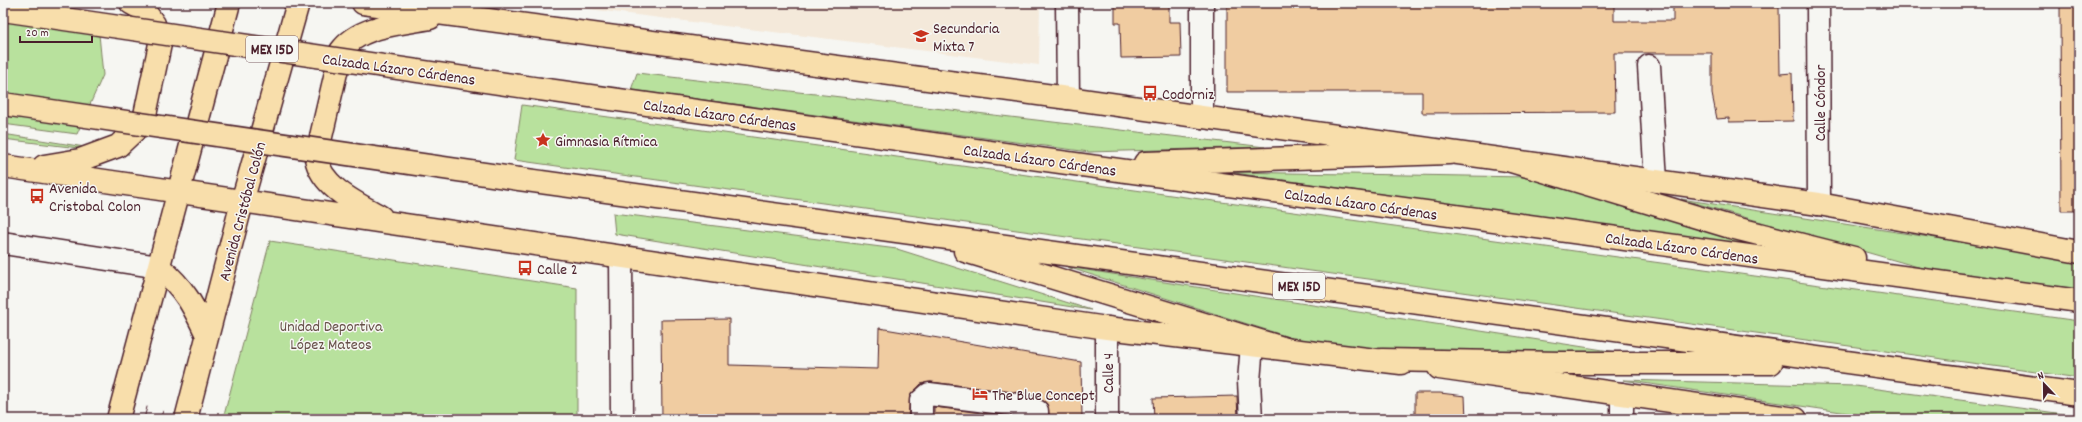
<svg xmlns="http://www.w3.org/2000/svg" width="2082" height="422" viewBox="0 0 2082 422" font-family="Dekko,sans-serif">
	<rect width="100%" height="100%" fill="#f6f6f2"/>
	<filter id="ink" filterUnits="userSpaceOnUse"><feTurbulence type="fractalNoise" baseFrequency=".025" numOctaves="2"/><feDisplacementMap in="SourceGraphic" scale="8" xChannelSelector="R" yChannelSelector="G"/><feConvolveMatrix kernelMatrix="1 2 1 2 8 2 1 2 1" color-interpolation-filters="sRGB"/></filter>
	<g filter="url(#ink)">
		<path fill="#f4e9da" d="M532,3h508l-1,62 -475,-59z"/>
		<path fill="#b8e19d" stroke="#818064" d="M3,3l94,11 6,61 -26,59 -74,-10z
			M637,73l628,74 -176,5 -458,-62z
			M522,105l1557,216v57l-1565,-218z
			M3,134l126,20 -126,-15z
			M1228,172l299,5 248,74z
			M1681,199l398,61v32l-133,-17z
			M613,213l284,36 194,61 -476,-76z
			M270,241l307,47v131h-354z
			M1067,267l588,91 -279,-9 -78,-9z
			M1623,380l232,6 224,30v3h-190z"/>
		<path fill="#f0cca1" stroke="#4a1f2b" d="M1115,3h54v19h11l1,35 -60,1 -1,-35h-5z
			M1227,3h387v18h59v-18h54v4h52l1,67 12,-1 1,48 -64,1v-4l-12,1 -5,-25v-41h-98l1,59 -193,1v-21h-195z
			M2060,3h19v208h-18z
			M729,319v46l149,4 1,-41 202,34 1,57h-32l-3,-15 -18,-10 -98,-12 -10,2 -11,12 -2,23h-246l-1,-99z
			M1415,393h25l25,3 1,23h-51z
			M1237,396l1,23h-84l-1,-21z
			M934,407l89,11 1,1h-90z"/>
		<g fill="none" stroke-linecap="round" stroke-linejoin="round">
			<defs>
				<path id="minor" d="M1067,3l1,95
					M1818,3l1,201
					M1649,66l7,115
					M1202,117v-114
					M3,243l156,24
					M621,257l1,162
					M1107,328v91
					M1622,394v25
					M921,419v-18l8,-7 98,12 10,5v8
					M1251,419l-2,-38 3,-36"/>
				<path id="major" d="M363,3l705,95 751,106 260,48
					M3,166l1104,162 294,35
					M44,166l36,-6 38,-14 16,-15 11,-16 15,-71 -6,-20 -10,-14 -13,-7
					M381,217c-24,-14 -59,-29 -65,-59l25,-107c19,-26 59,-27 89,-33
					M159,267c26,22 34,38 48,68
					M1439,368l357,51
					M118,419l111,-416
					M186,419l56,-217 56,-199"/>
				<path id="highway" d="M540,89l542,76 997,136
					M1511,161l216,65 127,32
					M1145,163l304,-10
					M519,179l1560,215
					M965,251l321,98
					M1382,360l179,3h210"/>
			</defs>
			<use href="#minor" stroke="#4a1f2b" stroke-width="25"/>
			<use href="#major" stroke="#4a1f2b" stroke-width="25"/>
			<use href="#highway" stroke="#4a1f2b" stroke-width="25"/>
			<use href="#minor" stroke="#f6f6f2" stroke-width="22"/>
			<use href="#major" stroke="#f8deab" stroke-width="22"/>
			<use href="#highway" stroke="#f8deab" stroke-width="22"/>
			<path stroke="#4a1f2b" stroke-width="1" d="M144,419l3,-12
				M160,419l3,-8"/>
			<defs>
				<path id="highway-bridge" d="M3,10l537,79
					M3,104l516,75"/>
			</defs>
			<use href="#highway-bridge" stroke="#4a1f2b" stroke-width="25" stroke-linecap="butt"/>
			<use href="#highway-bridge" stroke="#f8deab" stroke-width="22"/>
		</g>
	</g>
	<defs>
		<symbol id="school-bare" viewBox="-9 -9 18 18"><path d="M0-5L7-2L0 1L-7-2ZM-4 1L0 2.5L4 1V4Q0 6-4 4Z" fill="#c8321e" stroke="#f6f6f2" stroke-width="2.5" paint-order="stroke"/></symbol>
		<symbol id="bus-bare" viewBox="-9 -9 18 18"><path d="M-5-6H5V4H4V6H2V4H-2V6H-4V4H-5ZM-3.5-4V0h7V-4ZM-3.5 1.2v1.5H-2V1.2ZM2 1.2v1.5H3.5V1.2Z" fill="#c8321e" stroke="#f6f6f2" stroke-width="2.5" paint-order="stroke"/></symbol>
		<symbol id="sight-bare" viewBox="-9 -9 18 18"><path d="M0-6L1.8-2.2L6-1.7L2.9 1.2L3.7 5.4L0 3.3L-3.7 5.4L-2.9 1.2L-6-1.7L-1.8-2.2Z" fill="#c8321e" stroke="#f6f6f2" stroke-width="2.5" paint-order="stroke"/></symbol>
		<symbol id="hotel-bare" viewBox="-9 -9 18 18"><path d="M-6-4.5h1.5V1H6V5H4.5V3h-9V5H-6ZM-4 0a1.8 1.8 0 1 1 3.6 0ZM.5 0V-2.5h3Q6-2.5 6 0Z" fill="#c8321e" stroke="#f6f6f2" stroke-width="2.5" paint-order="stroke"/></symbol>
	</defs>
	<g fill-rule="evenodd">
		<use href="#school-bare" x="910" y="25" width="22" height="22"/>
		<use href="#bus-bare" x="1139" y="82" width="22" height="22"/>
		<use href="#sight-bare" x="532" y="129" width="22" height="22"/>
		<use href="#bus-bare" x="26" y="185" width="22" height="22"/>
		<use href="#bus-bare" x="514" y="257" width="22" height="22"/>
		<use href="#hotel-bare" x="969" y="383" width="22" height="22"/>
	</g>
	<g text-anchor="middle" stroke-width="3" stroke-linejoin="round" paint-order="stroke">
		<g fill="#f6f6f2" stroke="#7e6067" stroke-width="1">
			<rect x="246" y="36" width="52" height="26" rx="3"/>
			<rect x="1273" y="273" width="52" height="26" rx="3"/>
		</g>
		<g font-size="15" font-weight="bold" fill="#4a1f2b">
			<text x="272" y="54">MEX 15D</text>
			<text x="1299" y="291">MEX 15D</text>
		</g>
		<g font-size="16" fill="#4a1f2b" stroke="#f6f6f2" text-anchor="start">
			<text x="933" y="33">Secundaria<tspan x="933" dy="18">Mixta 7</tspan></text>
			<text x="1162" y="99">Codorniz</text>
			<text x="555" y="146">Gimnasia Rítmica</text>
			<text x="49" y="193">Avenida<tspan x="49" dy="18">Cristobal Colon</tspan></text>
			<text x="537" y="274">Calle 2</text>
			<text x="992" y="400">The Blue Concept</text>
		</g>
		<g font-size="16" fill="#4a1f2b" stroke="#f6f6f2">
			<text transform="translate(399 68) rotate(8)" y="6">Calzada Lázaro Cárdenas</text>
			<text transform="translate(1819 103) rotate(-90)" y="6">Calle Cóndor</text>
			<text transform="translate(720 114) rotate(8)" y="6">Calzada Lázaro Cárdenas</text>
			<text transform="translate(1040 159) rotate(8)" y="6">Calzada Lázaro Cárdenas</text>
			<text transform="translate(1361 203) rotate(8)" y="6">Calzada Lázaro Cárdenas</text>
			<text transform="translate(241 211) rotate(-75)" y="6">Avenida Cristóbal Colón</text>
			<text transform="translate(1682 247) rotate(8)" y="6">Calzada Lázaro Cárdenas</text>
			<text transform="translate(1107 373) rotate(-90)" y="6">Calle 4</text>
		</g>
		<g font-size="16" fill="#665048" stroke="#f6f6f2">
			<text x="331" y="331">Unidad Deportiva<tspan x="331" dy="18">López Mateos</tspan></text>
		</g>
	</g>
	<rect width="2082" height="422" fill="none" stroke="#f6f6f2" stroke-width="16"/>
	<rect x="8" y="8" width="2066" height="406" fill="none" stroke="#4a1f2b" stroke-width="1.5" filter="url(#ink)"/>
	<g transform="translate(2044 384) rotate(338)" stroke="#f6f6f2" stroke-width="3" paint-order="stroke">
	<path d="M0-3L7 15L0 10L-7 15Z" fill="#4a1f2b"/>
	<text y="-6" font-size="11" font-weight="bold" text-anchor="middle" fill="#4a1f2b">N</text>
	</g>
	<path d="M20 36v6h72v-6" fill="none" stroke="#4a1f2b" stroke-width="2"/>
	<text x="26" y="36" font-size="12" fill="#4a1f2b" stroke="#f6f6f2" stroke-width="3" paint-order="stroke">20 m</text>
</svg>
